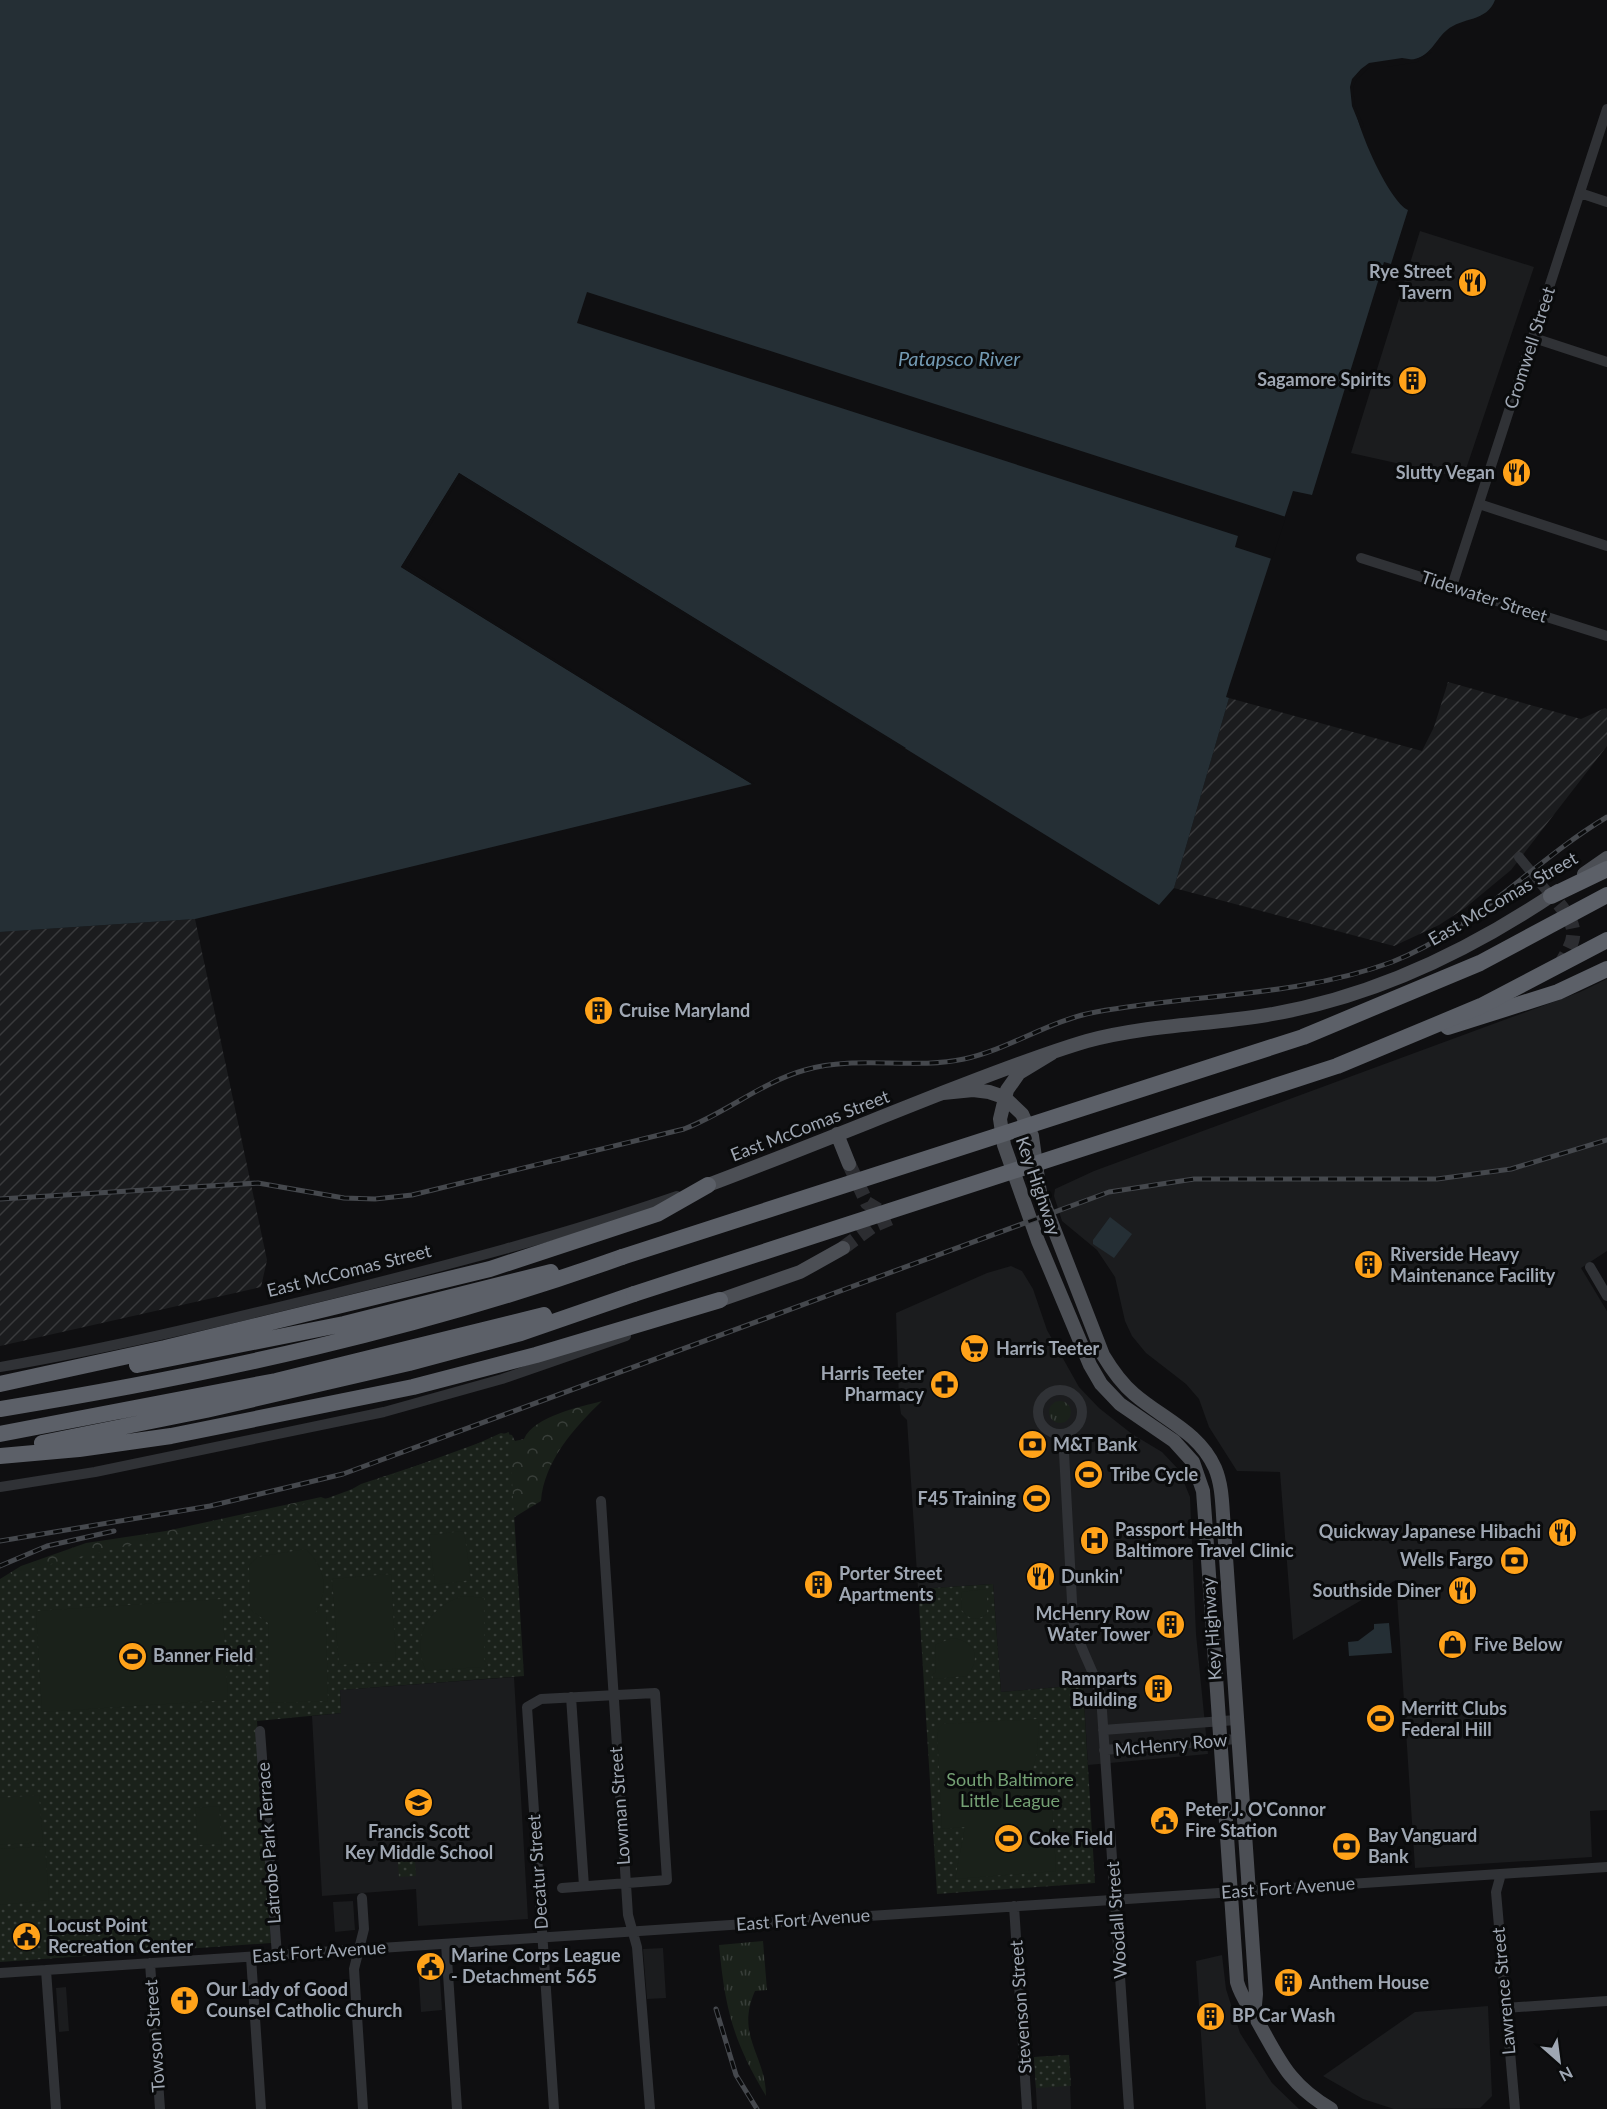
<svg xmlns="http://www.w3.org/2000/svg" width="1607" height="2109" viewBox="0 0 1607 2109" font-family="Lato,sans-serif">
	<defs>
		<pattern id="industrial-furrows" width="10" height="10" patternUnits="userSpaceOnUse" patternTransform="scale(1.5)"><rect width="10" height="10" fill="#1b1c1e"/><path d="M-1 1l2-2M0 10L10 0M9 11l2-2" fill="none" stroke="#393a3c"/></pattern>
		<pattern id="grass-tufts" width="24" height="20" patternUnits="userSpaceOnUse" patternTransform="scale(1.5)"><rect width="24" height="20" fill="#1a211a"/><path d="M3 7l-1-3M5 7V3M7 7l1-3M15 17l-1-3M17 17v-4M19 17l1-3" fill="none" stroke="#383e39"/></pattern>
		<pattern id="forest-crowns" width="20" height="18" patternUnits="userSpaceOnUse" patternTransform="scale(1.5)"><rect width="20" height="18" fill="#1a211a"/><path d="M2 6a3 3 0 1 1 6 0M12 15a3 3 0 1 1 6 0" fill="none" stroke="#383e39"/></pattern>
		<pattern id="park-dots" width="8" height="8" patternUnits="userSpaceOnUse" patternTransform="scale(1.5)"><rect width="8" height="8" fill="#1a211a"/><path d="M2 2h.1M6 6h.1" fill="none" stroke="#383e39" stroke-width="1.8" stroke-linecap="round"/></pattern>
	</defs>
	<rect width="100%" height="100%" fill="#0f0f11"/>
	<path fill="#1b1c1e" d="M1420,231l114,36 -71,211 -112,-25z
		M1607,979v272l-26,17 26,43v499l-17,1 2,46 -177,11 -19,-288 -103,60 -13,-168 -43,-1 -28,-44 -10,-28 -13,-15 -40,-31 -14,-17 -7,-15 -10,-44 -18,-27 -35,-29 -8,-25 1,-7 39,-18 486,-179z
		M1011,1266l11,5 11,18 14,41 32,57 20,21 33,26 30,18 17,18 11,27 6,137 12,120 -120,11 -5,-80 -82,7 -8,-108 -75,5 -11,-169 -6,-6 -2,-14 -3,-87 91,-40z
		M514,1677l14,242 -110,7 -2,-37 -94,7 -10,-180 29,-3 -1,-23z
		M353,1901l2,29 -20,2 -2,-30z
		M663,1948l3,50 -19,1 -4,-50z
		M1222,1955l4,34 14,44 32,50 27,26h-93l-10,-148z
		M439,1962l3,48 -21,2 -3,-48z
		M66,1987l3,44 -10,1 -3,-44z
		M1488,2006l4,90 -12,12 -86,1 -31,-10 -40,-23 92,-64z
		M1069,2055l2,54h-34l-3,-52z"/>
	<path fill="url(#industrial-furrows)" d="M1448,682l133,37 24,-11 2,1v37l-96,124 -46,38 -26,17 -45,21 -220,-58 55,-190 193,53 12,-24z
		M195,919l72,341 -6,27 -261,59v-414z"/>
	<path fill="url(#grass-tufts)" d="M1049 1412a11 11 0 1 1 22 0a11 11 0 1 1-22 0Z
		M763,1941l4,49 -12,1c-20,45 11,64 11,105 -33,-55 -41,-87 -47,-151z"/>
	<path fill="url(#forest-crowns)" d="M602,1401c-27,26 -58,60 -61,100l-28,17 -513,90v-29l21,-13 65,-23 80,-12 155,-34 10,4 30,-17 100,-33 40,-18 11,2 3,6 9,-2c10,-23 56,-32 78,-38z"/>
	<path fill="url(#park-dots)" d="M509,1432l15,244 -184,14 1,23 -84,8 14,222 -271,19v-382l13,-7 315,-75z
		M993,1584l8,108 82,-7 12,198 -158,11 -19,-305z
		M414,1848l2,28 -17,1 -2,-28z
		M1069,2055l2,31 -35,2 -2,-31z"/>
	<path fill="#1a211a" d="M464,1531l7,49 -36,5 -6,-50z
		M306,1549c20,20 23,40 9,65h11l2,87 -58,2 -2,-80 -18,-14 -1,-43 8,-9z
		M391,1574l5,87 -57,4 -7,-86z
		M985,1589l2,2v23c-11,8 -19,5 -26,-5l1,-17z
		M463,1596l21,2v62l4,6 -3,4 -6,-3 -53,4c-15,-34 2,-64 37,-75z
		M222,1599l6,101 -186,12 -6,-101z
		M952,1638c23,3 30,19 15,38l-34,3 -1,-4 4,-3 -1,-27z
		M1038,1719c0,24 2,50 -18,66l31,1 5,85 -101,8 10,-52 -23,2 -5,-99 6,-6z
		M39,1795l4,47 -43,3v-47z
		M219,1806l3,38 -24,1 -3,-37z
		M45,1846l4,54 -49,5v-56z"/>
	<path fill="#252f35" d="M0,0h1495c-8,22 -33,17 -48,30 -11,9 -15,23 -29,28 -22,8 -47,-3 -63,19 -15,19 32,124 53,133l-17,54 -7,-2 -72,233 -19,-4 -63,193 -4,13 3,1 -55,190 -15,17 -700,-432 -58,94 351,217 -557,135 -195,13z
		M1110,1217l22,17 -18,24 -21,-14v-4z
		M1389,1623l3,30 -43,3 -1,-14 10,-1 16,-12v-5z"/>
	<path fill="#0f0f11" d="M1432,52l-15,10 -30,5h-17l-13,12 -4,8 2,19 9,20 -3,2 -9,-22 -2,-19 2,-8 9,-10 8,-6 33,-5 13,2z
		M587,292l699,225 -14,42 -37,-12 3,-11 -661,-213z
		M459,473l447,275 -4,1 -442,-272 -55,89 350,218h-3l-351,-217z"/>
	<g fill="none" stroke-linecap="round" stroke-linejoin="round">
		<path stroke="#2c2d31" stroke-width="14" stroke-dasharray="14 7" stroke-linecap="butt" d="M1559,967c16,-28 22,-36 0,-63
			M849,1164l18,39 20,12
			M843,1248l30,-22 21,-9"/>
		<path stroke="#303236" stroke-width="10" d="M1580,193l27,9
			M1534,338l73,24
			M1479,504l128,42
			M1361,558l246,78
			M1452,586l155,-477
			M1519,857l32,39
			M1590,1267l17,29
			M0,1367c112,-19 222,-46 332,-73 116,-29 232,-59 345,-98
			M1038 1412a22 22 0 1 1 44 0a22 22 0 1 1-44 0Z
			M1063,1434l10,186c5,27 21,49 28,76l28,413
			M0,1487l95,-15 289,-60 118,-33 124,-43
			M601,1501l27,414 9,32 13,162
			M571,1697l13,189
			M1103,1730l133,-10
			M260,1731l17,224
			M1104,1750l133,-11
			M1501,1874l-5,18 19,217
			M1257,1890l350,-23
			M362,1898l2,31 -10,40 9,140
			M1014,1906l13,203
			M446,1944l11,165
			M251,1957l10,152
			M150,1963l10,146
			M46,1970l10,139
			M0,1973l1219,-80
			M1505,2008l102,-7
			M554,2109l-27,-402 14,-8 114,-6 12,187 -105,8"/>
		<path stroke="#4c4f55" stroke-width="14" d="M1584,874l23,-16
			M1052,1053l-33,20 -12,17 -7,29 4,26 34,96 52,124 11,19 19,20 54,37 19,21 10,29 3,40 31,451c4,14 10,21 17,33 24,41 32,68 77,94
			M943,1093l30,-3 16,2 15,5 18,17 10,22 8,57 63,162c9,15 18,28 31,39 29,25 65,38 81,74 8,19 7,40 9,60l32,466 -2,21
			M837,1134l12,30
			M708,1185c77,-29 153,-60 229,-90 50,-19 99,-39 150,-54 59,-16 120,-16 180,-26 104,-17 204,-65 291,-124
			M720,1300l80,-28 43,-24"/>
		<path stroke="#5c6068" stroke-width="16" d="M1551,896l56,-27
			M1448,1027l110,-35 49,-23
			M137,1365l207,-41 207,-52
			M0,1384l165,-36 325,-79 167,-55 51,-29
			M0,1409c210,-34 421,-80 622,-152
			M0,1434l276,-53 268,-66
			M42,1443l164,-33 203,-47 112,-30 113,-39
			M0,1456l79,-7 92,-13 242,-49 123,-32 184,-55"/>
		<defs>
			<path id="rail" d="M0,1199l258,-16 86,15 31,1 37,-4 272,-66c42,-16 78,-47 121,-59 52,-15 107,0 159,-11 46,-10 86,-39 132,-47 98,-18 201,-15 296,-50 82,-32 141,-101 215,-145
				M0,1541l210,-35 133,-32 766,-282 85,-13h243l74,-10 96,-29
				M0,1566l47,-20 67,-15
				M716,2009l20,66 21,34"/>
		</defs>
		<use href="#rail" stroke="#45484d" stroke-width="5"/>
		<use href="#rail" stroke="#0a0b0c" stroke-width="3" stroke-dasharray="9" stroke-linecap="butt"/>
		<path stroke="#303236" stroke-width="10" d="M1219,1893l38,-3"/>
		<path stroke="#5c6068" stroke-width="16" d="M622,1257l681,-220 177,-74 127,-68
			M634,1294l703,-228 144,-60 126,-66"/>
	</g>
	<defs>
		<symbol id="restaurant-disc" viewBox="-11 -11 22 22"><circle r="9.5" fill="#ffa219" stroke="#0a0b0c"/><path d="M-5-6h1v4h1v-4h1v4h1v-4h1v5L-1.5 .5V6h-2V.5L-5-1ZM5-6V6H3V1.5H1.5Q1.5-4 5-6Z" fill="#111"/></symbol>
		<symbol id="building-disc" viewBox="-11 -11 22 22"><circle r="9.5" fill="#ffa219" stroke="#0a0b0c"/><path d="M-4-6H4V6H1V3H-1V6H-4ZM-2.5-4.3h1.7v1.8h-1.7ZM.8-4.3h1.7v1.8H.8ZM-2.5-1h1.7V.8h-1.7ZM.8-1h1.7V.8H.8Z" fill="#111"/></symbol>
		<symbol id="supermarket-disc" viewBox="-11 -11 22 22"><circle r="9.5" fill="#ffa219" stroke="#0a0b0c"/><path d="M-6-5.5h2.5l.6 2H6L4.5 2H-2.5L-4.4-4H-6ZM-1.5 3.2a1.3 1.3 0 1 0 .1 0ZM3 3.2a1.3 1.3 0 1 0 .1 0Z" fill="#111"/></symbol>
		<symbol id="pharmacy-disc" viewBox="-11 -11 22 22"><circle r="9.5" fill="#ffa219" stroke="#0a0b0c"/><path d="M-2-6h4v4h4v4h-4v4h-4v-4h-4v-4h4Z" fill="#111"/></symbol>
		<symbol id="bank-disc" viewBox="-11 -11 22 22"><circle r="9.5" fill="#ffa219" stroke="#0a0b0c"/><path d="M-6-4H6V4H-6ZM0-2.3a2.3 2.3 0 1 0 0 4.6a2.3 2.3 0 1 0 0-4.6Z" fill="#111"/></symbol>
		<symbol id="stadium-disc" viewBox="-11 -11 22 22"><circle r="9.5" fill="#ffa219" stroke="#0a0b0c"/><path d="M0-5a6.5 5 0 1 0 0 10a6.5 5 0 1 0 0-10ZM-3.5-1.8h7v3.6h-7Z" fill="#111"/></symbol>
		<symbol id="hospital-disc" viewBox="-11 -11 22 22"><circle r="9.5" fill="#ffa219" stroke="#0a0b0c"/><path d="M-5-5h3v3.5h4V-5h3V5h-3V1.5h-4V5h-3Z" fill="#111"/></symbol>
		<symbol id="shop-disc" viewBox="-11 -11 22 22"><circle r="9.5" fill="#ffa219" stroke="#0a0b0c"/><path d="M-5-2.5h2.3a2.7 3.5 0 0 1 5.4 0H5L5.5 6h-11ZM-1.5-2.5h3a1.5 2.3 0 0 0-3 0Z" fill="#111"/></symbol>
		<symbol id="school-disc" viewBox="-11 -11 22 22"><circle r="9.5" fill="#ffa219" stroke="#0a0b0c"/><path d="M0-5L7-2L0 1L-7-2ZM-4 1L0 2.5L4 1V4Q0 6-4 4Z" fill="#111"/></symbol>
		<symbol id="civic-disc" viewBox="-11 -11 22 22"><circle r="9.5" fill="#ffa219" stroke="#0a0b0c"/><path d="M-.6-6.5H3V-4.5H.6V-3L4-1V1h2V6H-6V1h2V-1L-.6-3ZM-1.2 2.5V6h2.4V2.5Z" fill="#111"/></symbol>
		<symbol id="church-disc" viewBox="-11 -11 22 22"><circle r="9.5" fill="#ffa219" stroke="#0a0b0c"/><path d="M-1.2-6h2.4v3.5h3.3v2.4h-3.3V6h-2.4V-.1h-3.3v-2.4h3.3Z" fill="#111"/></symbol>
	</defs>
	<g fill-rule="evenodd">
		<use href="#restaurant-disc" x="1456" y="266" width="33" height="33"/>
		<use href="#building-disc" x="1396" y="364" width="33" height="33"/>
		<use href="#restaurant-disc" x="1500" y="456" width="33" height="33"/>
		<use href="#building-disc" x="582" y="994" width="33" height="33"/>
		<use href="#building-disc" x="1352" y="1248" width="33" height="33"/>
		<use href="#supermarket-disc" x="958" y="1332" width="33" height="33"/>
		<use href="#pharmacy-disc" x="928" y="1368" width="33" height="33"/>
		<use href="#bank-disc" x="1016" y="1428" width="33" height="33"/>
		<use href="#stadium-disc" x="1072" y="1458" width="33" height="33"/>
		<use href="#stadium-disc" x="1020" y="1482" width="33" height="33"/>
		<use href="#restaurant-disc" x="1546" y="1516" width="33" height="33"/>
		<use href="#hospital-disc" x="1078" y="1524" width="33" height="33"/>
		<use href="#bank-disc" x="1498" y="1544" width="33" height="33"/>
		<use href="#restaurant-disc" x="1024" y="1560" width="33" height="33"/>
		<use href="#building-disc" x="802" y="1568" width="33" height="33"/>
		<use href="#restaurant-disc" x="1446" y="1574" width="33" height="33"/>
		<use href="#building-disc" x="1154" y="1608" width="33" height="33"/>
		<use href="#shop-disc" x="1436" y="1628" width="33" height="33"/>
		<use href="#stadium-disc" x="116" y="1640" width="33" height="33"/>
		<use href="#building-disc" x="1142" y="1672" width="33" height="33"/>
		<use href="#stadium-disc" x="1364" y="1702" width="33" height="33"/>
		<use href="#school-disc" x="402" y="1786" width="33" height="33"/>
		<use href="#civic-disc" x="1148" y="1804" width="33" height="33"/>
		<use href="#stadium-disc" x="992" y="1822" width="33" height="33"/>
		<use href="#bank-disc" x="1330" y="1830" width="33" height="33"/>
		<use href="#civic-disc" x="10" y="1920" width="33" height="33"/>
		<use href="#civic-disc" x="414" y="1950" width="33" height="33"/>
		<use href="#building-disc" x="1272" y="1966" width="33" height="33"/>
		<use href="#church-disc" x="168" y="1984" width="33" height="33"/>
		<use href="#building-disc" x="1194" y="2000" width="33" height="33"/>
	</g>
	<g text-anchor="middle" stroke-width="6" stroke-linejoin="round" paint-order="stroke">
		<g font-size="18" font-weight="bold" fill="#9fa7b3" stroke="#0a0b0c" text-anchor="start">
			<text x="1452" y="278" text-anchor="end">Rye Street<tspan x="1452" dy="21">Tavern</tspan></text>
			<text x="1391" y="386" text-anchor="end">Sagamore Spirits</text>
			<text x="1495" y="479" text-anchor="end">Slutty Vegan</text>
			<text x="619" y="1017">Cruise Maryland</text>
			<text x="1390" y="1261">Riverside Heavy<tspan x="1390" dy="21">Maintenance Facility</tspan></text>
			<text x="996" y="1355">Harris Teeter</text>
			<text x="924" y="1380" text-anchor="end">Harris Teeter<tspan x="924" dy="21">Pharmacy</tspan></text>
			<text x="1053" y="1451">M&amp;T Bank</text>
			<text x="1110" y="1481">Tribe Cycle</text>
			<text x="1016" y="1505" text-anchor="end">F45 Training</text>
			<text x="1115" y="1536">Passport Health<tspan x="1115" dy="21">Baltimore Travel Clinic</tspan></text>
			<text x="1541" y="1538" text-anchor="end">Quickway Japanese Hibachi</text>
			<text x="1493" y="1566" text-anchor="end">Wells Fargo</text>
			<text x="839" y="1580">Porter Street<tspan x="839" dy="21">Apartments</tspan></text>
			<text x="1061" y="1583">Dunkin'</text>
			<text x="1441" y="1597" text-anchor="end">Southside Diner</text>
			<text x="1150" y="1620" text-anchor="end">McHenry Row<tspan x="1150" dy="21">Water Tower</tspan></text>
			<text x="1474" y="1651">Five Below</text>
			<text x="153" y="1662">Banner Field</text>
			<text x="1137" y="1685" text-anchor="end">Ramparts<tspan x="1137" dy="21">Building</tspan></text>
			<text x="1401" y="1715">Merritt Clubs<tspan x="1401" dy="21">Federal Hill</tspan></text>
			<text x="1185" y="1816">Peter J. O'Connor<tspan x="1185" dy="21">Fire Station</tspan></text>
			<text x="419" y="1838" text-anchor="middle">Francis Scott<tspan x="419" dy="21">Key Middle School</tspan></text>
			<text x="1368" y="1842">Bay Vanguard<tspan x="1368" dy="21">Bank</tspan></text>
			<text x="1029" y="1845">Coke Field</text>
			<text x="48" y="1932">Locust Point<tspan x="48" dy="21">Recreation Center</tspan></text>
			<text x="451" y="1962">Marine Corps League<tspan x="451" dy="21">- Detachment 565</tspan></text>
			<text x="1309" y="1989">Anthem House</text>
			<text x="206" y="1996">Our Lady of Good<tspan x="206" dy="21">Counsel Catholic Church</tspan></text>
			<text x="1232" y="2022">BP Car Wash</text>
		</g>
		<g font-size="18" fill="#9fa7b3" stroke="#0a0b0c">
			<text transform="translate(1530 348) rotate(-72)" y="6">Cromwell Street</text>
			<text transform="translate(1484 597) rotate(18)" y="6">Tidewater Street</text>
			<text transform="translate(1503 899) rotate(-30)" y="6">East McComas Street</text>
			<text transform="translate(810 1126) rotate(-21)" y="6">East McComas Street</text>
			<text transform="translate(1038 1186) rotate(71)" y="6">Key Highway</text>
			<text transform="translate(349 1271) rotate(-14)" y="6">East McComas Street</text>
			<text transform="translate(1212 1629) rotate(-94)" y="6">Key Highway</text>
			<text transform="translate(1171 1745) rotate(-5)" y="6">McHenry Row</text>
			<text transform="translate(620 1806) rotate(-94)" y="6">Lowman Street</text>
			<text transform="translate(269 1843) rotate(-94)" y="6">Latrobe Park Terrace</text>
			<text transform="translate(538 1872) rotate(-94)" y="6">Decatur Street</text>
			<text transform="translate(1288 1888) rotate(-4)" y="6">East Fort Avenue</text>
			<text transform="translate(803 1920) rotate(-4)" y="6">East Fort Avenue</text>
			<text transform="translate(1117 1920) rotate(-94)" y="6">Woodall Street</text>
			<text transform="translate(319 1952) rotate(-4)" y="6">East Fort Avenue</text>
			<text transform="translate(1504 1991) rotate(-95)" y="6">Lawrence Street</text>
			<text transform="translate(1021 2007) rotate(-94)" y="6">Stevenson Street</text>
			<text transform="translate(155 2036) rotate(-94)" y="6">Towson Street</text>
		</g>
		<g font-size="18" fill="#74a074" stroke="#0a0b0c">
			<text x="1010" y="1786">South Baltimore<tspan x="1010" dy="21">Little League</tspan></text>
		</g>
		<g font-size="20" font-style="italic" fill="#7299b2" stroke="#0a0b0c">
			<text x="959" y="366">Patapsco River</text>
		</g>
	</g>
	<g transform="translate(1559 2061) rotate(152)" stroke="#0a0b0c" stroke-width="4.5" paint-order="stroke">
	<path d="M0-4.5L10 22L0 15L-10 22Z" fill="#9fa7b3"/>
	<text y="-9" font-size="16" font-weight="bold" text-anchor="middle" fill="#9fa7b3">N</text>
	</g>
</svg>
